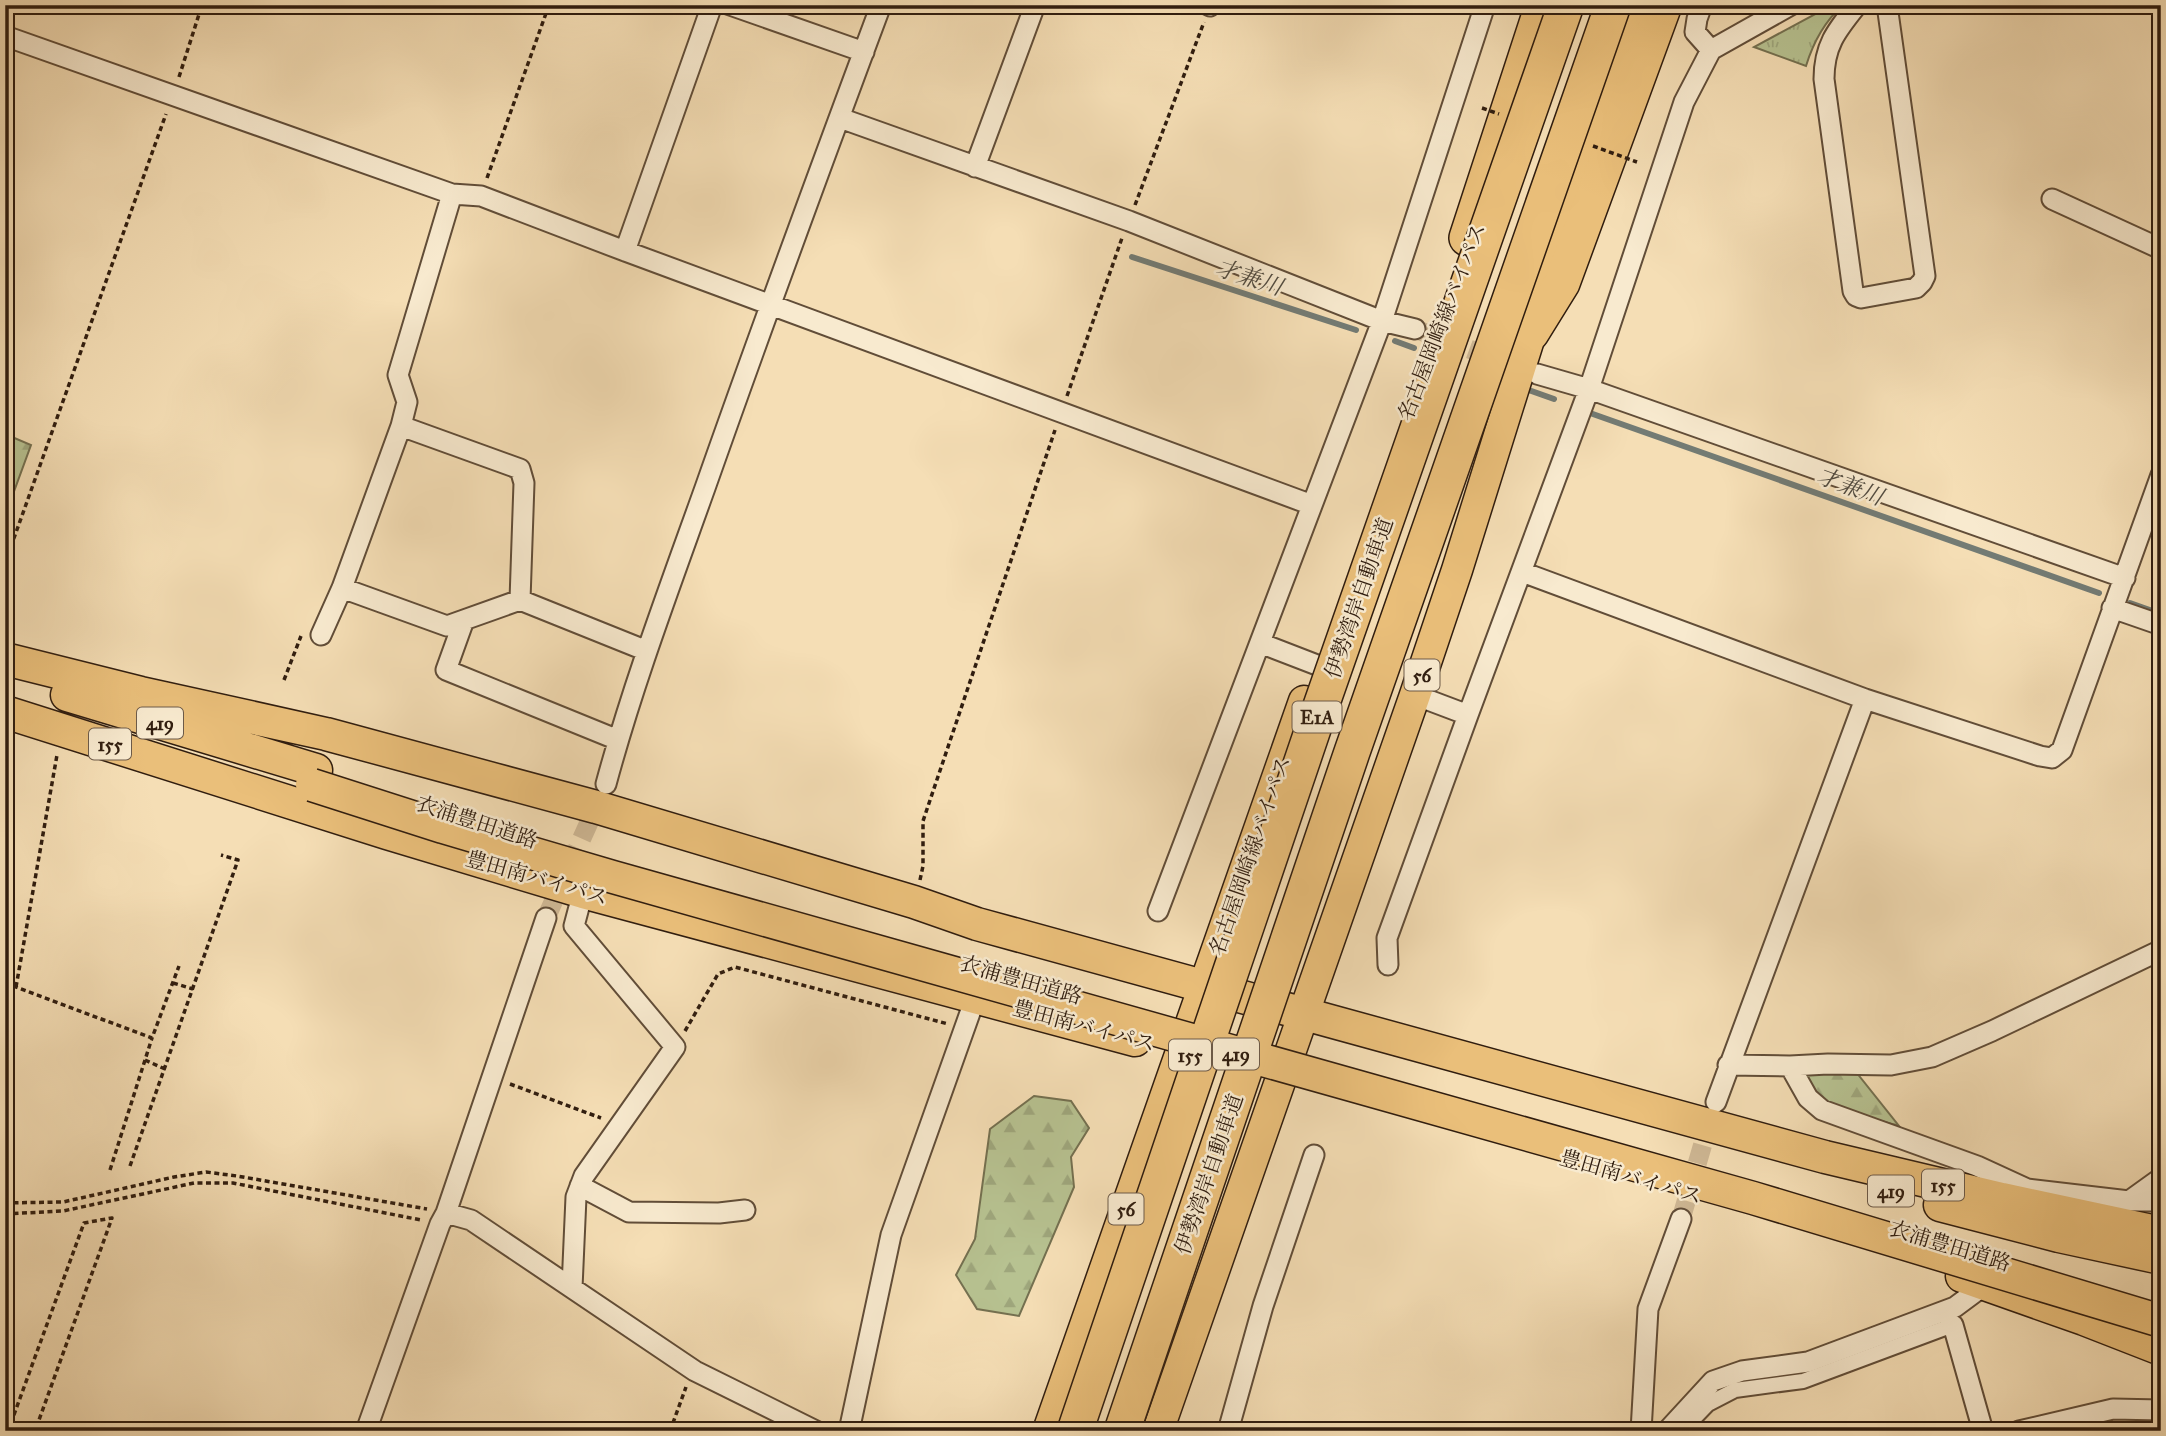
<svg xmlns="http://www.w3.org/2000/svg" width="2166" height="1436" viewBox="0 0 2166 1436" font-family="'IM FELL Great Primer','Noto Serif JP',serif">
	<defs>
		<pattern id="forest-firs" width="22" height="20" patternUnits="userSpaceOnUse" patternTransform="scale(1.75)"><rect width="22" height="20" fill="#b7c291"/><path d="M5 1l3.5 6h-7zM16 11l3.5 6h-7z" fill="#9ea67c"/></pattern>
		<pattern id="park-tufts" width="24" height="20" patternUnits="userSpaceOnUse" patternTransform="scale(1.75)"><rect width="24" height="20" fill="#b7c291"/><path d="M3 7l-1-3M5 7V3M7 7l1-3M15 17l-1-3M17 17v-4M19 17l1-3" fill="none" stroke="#9ea67c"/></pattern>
	</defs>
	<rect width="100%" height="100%" fill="#f5deb5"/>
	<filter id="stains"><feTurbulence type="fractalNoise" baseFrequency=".00286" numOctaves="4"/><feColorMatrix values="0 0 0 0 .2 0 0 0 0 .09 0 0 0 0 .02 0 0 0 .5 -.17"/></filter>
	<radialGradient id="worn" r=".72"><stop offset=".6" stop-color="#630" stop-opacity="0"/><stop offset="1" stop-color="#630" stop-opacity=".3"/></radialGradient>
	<path fill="url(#forest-firs)" stroke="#747050" stroke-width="2" d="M5,434l26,11 -26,71z
		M1810,1071l46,1 43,54 -71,-20 -14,-12 -10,-16z
		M1034,1096l37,5 18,27 -18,29 3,30 -55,129 -42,-7 -21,-34 19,-36 15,-110z"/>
	<path fill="url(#park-tufts)" stroke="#747050" stroke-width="2" d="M1832,5h11c-18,16 -30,38 -37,61l-52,-19z"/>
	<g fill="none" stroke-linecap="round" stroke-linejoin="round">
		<path stroke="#737b74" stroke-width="6" d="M1132,257l224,73
			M1395,341l19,7
			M1523,388l31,11
			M1590,413l509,180
			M2130,603l31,11"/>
		<path stroke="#ceb794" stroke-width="19" stroke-dasharray="19 10" stroke-linecap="butt" d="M1415,329l81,30
			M546,918l54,-120
			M1681,1219l30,-103"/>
		<defs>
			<path id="pedestrian" d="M1682,1431l26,-27 27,-14 68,-9 150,-56"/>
			<path id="minor" d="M730,5l134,47
				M1208,5l2,1
				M1702,5l-5,14 -2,13 16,18
				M1857,5c-20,25 -33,40 -33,74l29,212 3,5 5,2 55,-10 6,-6 3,-6 -38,-271
				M5,36l447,158 29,2 144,55 687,254
				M840,118l289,103 253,100 33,8
				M975,167l60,-162
				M2052,199l109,50
				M625,251l87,-246
				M1537,374l52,15 536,189
				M401,426l119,43 4,14 -4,117
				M1522,572l343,127 175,57 12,2 10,-8 99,-275
				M342,588l105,38 73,-26 127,51
				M2112,608l49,17
				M464,620l-18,50 172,70
				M321,635l21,-47 59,-162 6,-24 -9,-27 54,-181
				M1260,643l57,22
				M1415,695l53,20
				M606,784c27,-100 64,-198 99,-296 57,-162 116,-322 176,-483
				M1158,911l224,-590 103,-316
				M1388,965l-1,-27 81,-223 121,-326 95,-287 27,-52 80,-45
				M1728,1065l62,1 38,-2 63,1 41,-8 60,-26 169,-81
				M1790,1066l18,32 14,12 155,56 50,23 102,12h32
				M1716,1102l149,-403
				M580,1186l49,26 90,1 26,-3
				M2129,1201l32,-23
				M446,1213l25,7 224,151 121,60
				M572,1288l4,-91 8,-21 91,-129 -101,-121 9,-34
				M1953,1325l30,106
				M366,1431l74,-207 6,-11 100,-295
				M849,1431l42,-196 85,-239
				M1228,1431l35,-125 51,-151
				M1641,1431l7,-122 33,-90
				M1667,1431l46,-50 29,-10 66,-9 147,-55 31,-23
				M2019,1431l94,-22 48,1"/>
			<path id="primary" d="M1048,1431l256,-730
				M1158,1431l257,-736 42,-125 74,-237 22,-80 63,-176 23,-72"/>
			<path id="trunk" d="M5,659l136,34 185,41 270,73 318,95 63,22 848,233 177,42 159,34
				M67,695l249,75
				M5,712l382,121 196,59 552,148
				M1940,1205l119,31 102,22
				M1962,1276l122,43 77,30"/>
			<path id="motorway" d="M1467,238l76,-233
				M1531,333l31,-50 102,-278"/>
		</defs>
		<use href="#pedestrian" stroke="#614d38" stroke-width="18"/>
		<use href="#minor" stroke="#614d38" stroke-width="23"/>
		<use href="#primary" stroke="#301d0f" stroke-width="33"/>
		<use href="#trunk" stroke="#301d0f" stroke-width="35"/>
		<use href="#motorway" stroke="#301d0f" stroke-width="38"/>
		<path stroke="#301d0f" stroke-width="3.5" stroke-dasharray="5 3.5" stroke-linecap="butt" d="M179,77l23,-72
			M487,178l62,-173
			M1135,205l69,-183
			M1067,396l55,-158
			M5,563l161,-449
			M284,680l17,-44
			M920,880l3,-14v-45l132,-391
			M5,983l147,55 27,-72
			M173,983l20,6
			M16,987l41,-232
			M685,1031l33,-57 17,-7 213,57
			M145,1060l20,9
			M510,1084l91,34
			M130,1166l108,-306 -17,-5
			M110,1170l42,-132
			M5,1203l58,-1 111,-25 32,-5 31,4 190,33
			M5,1214l58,-3 131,-28h39l188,37
			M8,1431l76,-208 28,-5 -77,213
			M670,1431l16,-44"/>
		<use href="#pedestrian" stroke="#f8eacf" stroke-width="14"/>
		<use href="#minor" stroke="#f8eacf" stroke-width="19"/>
		<use href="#primary" stroke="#eabf7a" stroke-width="30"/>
		<use href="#trunk" stroke="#eabf7a" stroke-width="32"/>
		<use href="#motorway" stroke="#eabf7a" stroke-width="35"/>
		<defs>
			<path id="trunk-bridge" d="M312,785l131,42 170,50 1140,321 408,123"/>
			<path id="motorway-bridge" d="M1075,1431l239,-705 252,-721
				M1122,1431l230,-679 261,-747"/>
		</defs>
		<use href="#trunk-bridge" stroke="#301d0f" stroke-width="35" stroke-linecap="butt"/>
		<use href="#motorway-bridge" stroke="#301d0f" stroke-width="38" stroke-linecap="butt"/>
		<path stroke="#301d0f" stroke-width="3.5" stroke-dasharray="5 3.5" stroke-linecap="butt" d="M1482,108l17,6
			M1593,146l44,16"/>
		<use href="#trunk-bridge" stroke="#eabf7a" stroke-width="32"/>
		<use href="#motorway-bridge" stroke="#eabf7a" stroke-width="35"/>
	</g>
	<g text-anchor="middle" stroke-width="5" stroke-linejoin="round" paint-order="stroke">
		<g fill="#f8eacf" stroke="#6c5a49" stroke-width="2">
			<rect x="1404.5" y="659.5" width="35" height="31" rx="5"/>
			<rect x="1292.5" y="701.5" width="49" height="31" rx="5"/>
			<rect x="137" y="707.5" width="46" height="31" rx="5"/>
			<rect x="89" y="728.5" width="42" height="31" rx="5"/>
			<rect x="1213" y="1038.5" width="46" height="31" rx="5"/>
			<rect x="1169" y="1039.5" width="42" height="31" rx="5"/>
			<rect x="1922" y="1169.5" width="42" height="31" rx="5"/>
			<rect x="1868" y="1175.5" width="46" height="31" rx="5"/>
			<rect x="1108.5" y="1193.5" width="35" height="31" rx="5"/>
		</g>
		<g font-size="19" font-weight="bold" fill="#301d0f">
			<text x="1422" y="682">56</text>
			<text x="1317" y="724">E1A</text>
			<text x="160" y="730">419</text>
			<text x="110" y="751">155</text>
			<text x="1236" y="1061">419</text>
			<text x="1190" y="1062">155</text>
			<text x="1943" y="1192">155</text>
			<text x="1891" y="1198">419</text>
			<text x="1126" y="1216">56</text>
		</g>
		<g font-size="21" fill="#301d0f" stroke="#f8eacf">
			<text transform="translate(1442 322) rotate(-69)" y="7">名古屋岡崎線バイパス</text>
			<text transform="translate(1359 598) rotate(-71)" y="7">伊勢湾岸自動車道</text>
			<text transform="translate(477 822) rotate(18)" y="7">衣浦豊田道路</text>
			<text transform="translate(1250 856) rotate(-71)" y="7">名古屋岡崎線バイパス</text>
			<text transform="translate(537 878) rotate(16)" y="7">豊田南バイパス</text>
			<text transform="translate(1021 980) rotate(16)" y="7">衣浦豊田道路</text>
			<text transform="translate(1084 1026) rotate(15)" y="7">豊田南バイパス</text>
			<text transform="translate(1209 1174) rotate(-71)" y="7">伊勢湾岸自動車道</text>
			<text transform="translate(1631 1177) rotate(16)" y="7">豊田南バイパス</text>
			<text transform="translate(1950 1246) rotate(17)" y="7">衣浦豊田道路</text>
		</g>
		<g font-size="23" font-style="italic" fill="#524c41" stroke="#f8eacf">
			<text transform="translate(1249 277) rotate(18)" y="8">才兼川</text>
			<text transform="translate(1850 486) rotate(20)" y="8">才兼川</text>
		</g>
	</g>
	<rect width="2166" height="1436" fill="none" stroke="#f5deb5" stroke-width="28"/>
	<rect x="7" y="7" width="2152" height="1422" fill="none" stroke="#301d0f" stroke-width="3.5"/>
	<rect x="14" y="14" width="2138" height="1408" fill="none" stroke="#301d0f" stroke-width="2"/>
	<rect width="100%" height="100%" filter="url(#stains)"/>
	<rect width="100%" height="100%" fill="url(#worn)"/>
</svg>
